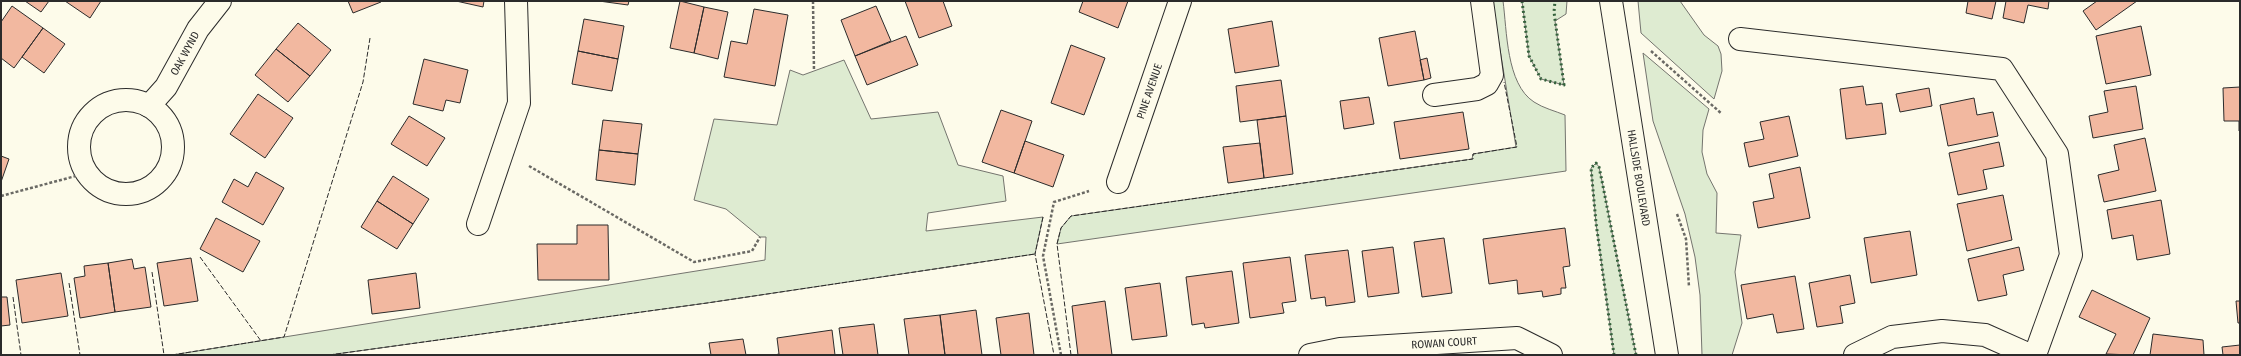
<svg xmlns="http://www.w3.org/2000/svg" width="2241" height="356" viewBox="0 0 2241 356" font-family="'Fira Sans Condensed',sans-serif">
	<rect width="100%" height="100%" fill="#fdfbea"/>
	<path fill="#deebd1" stroke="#74746e" d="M1492,1h11c4,29 3,83 31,101 9,6 21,9 31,13l1,56 -509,73 4,-16 10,-12 401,-57 1,-5 43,-7z
		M1522,1h45l-1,13 -11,7 9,64 -23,-6 -12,-23z
		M1638,1h42l24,34 14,11 3,8 1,17 -8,28 -73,-66z
		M1643,53l66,56 -6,21 -1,22 5,22 10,19 -1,40 25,2 -6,37 7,51 -10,32h-30l-2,-60 -5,-38 -10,-43 -32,-93z
		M844,60l27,59 67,-7 20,53 45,11 3,25 -78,12 -2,18 117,-14 -8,37 -328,49 -378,52h-157l593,-95 1,-23h-6l-34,-28 -32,-9 20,-81 63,6 13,-55 13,5z
		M1596,163l3,4 3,14 34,174h-22l-18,-132 -5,-55z"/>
	<path fill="#f2b8a0" stroke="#2b2b2b" d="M25,1h24l-8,11z
		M65,1h36l-11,17z
		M348,1h33v1l-28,11z
		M456,1h28l-1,6z
		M599,1h30l-1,4z
		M680,1l24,6 -10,46 -24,-5z
		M905,1h38l9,25 -33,12z
		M1083,1h45l-10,27 -39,-16z
		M1968,1h28l-4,18 -26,-6z
		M2006,1h43l-1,8 -20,-4 -4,18 -21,-5z
		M2097,1h40l-41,29 -13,-19z
		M12,6l31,22 -29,40 -13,-10v-36z
		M876,6l15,35 -36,15 -14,-36z
		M704,7l24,5 -10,47 -24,-6z
		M754,9l34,6 -13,71 -51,-9 7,-36 16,3z
		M584,19l40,7 -6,33 -40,-8z
		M1272,21l7,45 -44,7 -7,-44z
		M298,23l33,27 -21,26 -34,-27z
		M2141,26l10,49 -45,9 -10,-48z
		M43,28l22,16 -21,29 -22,-16z
		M1415,31l9,49 -36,6 -9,-48z
		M906,36l12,29 -51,20 -12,-29z
		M1071,45l34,13 -21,57 -33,-12z
		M276,49l34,27 -22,26 -33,-27z
		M578,51l40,8 -6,32 -40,-7z
		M1427,58l4,20 -7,2 -4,-20z
		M424,59l44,11 -8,33 -14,-3 -3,11 -30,-7z
		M1281,80l5,36 -46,6 -4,-36z
		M1863,86l3,19 16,-2 4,31 -40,5 -6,-50z
		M2136,86l7,43 -50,9 -4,-22 19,-4 -4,-21z
		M2240,87v44h-1v-10h-15l-1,-33z
		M1929,88l3,18 -32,6 -4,-18z
		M258,94l35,24 -28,40 -35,-24z
		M1369,97l5,27 -30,5 -4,-28z
		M1974,98l3,17 16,-3 5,24 -50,10 -8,-41z
		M1001,110l31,11 -18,52 -32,-11z
		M1463,112l6,37 -69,10 -6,-37z
		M409,116l36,22 -18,28 -36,-22z
		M1286,116l7,58 -29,4 -7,-58z
		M1789,116l9,40 -49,11 -5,-24 20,-4 -4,-17z
		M603,120l39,4 -4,30 -39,-4z
		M2145,138l11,53 -52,11 -6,-27 21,-5 -5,-25z
		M1025,141l39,14 -11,32 -39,-14z
		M1999,142l5,24 -21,4 4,19 -29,6 -9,-42z
		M1260,143l4,35 -36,5 -5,-36z
		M599,150l39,4 -3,31 -39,-5z
		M1,156l8,3 -8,23z
		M1800,167l10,51 -52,10 -5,-26 21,-4 -5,-24z
		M256,172l28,16 -21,37 -41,-23 12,-23 14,8z
		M393,176l36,23 -16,25 -36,-23z
		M2003,195l9,45 -45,11 -10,-47z
		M2161,200l9,54 -33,6 -4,-25 -21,4 -5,-29z
		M377,201l36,23 -16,25 -36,-22z
		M216,218l44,23 -17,31 -43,-23z
		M577,225h31l1,55h-71l-1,-36h40z
		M1565,228l5,38 -7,1 3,21h-5v6l-18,3 -1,-6 -24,3 -1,-14 -28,4 -6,-45z
		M1910,231l7,44 -46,8 -7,-45z
		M1444,238l8,55 -30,4 -8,-55z
		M1393,247l6,46 -31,4 -6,-46z
		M2019,247l5,23 -21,5 4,20 -29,6 -10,-42z
		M1348,250l7,52 -29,4 -1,-9 -14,2 -6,-44z
		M1290,257l6,44 -14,2 2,10 -34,5 -7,-55z
		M191,258l7,43 -34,5 -7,-43z
		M132,259l2,10 11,-2 6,40 -36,5 -7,-49z
		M108,263l7,49 -35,6 -6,-40 11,-2 -1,-10z
		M1232,271l7,52 -34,5 -1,-5 -12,2 -6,-48z
		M61,273l7,43 -46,7 -6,-43z
		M416,273l4,35 -48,6 -4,-34z
		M1850,275l5,28 -15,3 3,17 -26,4 -8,-44z
		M1795,276l9,53 -27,4 -4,-19 -26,5 -6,-34z
		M1160,283l7,53 -35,4 -7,-52z
		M2092,290l58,28 -17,37 -27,-1 10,-20 -37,-17z
		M1,297h6l3,28 -9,1z
		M1105,301l7,54h-34l-6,-49z
		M2236,301h4v22h-2z
		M976,310l6,45h-37l-5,-40z
		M1029,313l5,42h-33l-5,-37z
		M940,315l5,40h-36l-5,-36z
		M874,324l4,31h-35l-4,-27z
		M832,330l3,25h-61l5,-1 -2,-16z
		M2153,334l50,6 1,15h-54z
		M743,339l3,16h-35l-2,-12z
		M2240,345v10h-17l-1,-8z"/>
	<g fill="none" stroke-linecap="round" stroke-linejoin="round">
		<defs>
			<g id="minor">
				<path id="s1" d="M1611,1l56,354"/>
				<path d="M1740,39l262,30 55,85 14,101 -36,100"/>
				<path d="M1434,95l43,-6 10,-5 5,-9 -10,-74"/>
				<circle cx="126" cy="147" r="47"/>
				<path id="s2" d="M149,106l17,-19 32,-58 22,-28"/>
				<path id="s3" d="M1118,182l62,-181"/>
				<path d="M478,224l41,-121 -3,-102"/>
				<path id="s4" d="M1310,355l30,-6 177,-11 34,17"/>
				<path d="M1855,355l37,-18 50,-6 43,4 45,20"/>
			</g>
		</defs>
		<use href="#minor" stroke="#2b2b2b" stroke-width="24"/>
		<path stroke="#6a6964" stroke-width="2.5" stroke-dasharray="3 2" stroke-linecap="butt" d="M813,1l1,70
			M1651,51l71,63
			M529,166l165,96 58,-11 8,-14
			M1,196l86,-23
			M1677,214l9,25 3,48
			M1061,355l-18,-99 11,-54 35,-11"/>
		<use href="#minor" stroke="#fdfbea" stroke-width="22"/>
		<path stroke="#34623c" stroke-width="3" stroke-dasharray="2 3" stroke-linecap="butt" d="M1522,1l7,55 12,23 23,6 -10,-73 1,-11
			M1614,355l-18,-132 -5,-55 5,-5 3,4 3,14 34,174"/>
		<path stroke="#2b2b2b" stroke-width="1" stroke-dasharray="5 2" stroke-linecap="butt" d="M1043,217l-8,37 19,101
			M200,257l61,84
			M152,272l12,83
			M69,283l11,72
			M13,297l8,58
			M172,355l112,-18 79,-255 7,-44
			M329,355l378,-52 328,-49
			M1071,355l-14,-111 4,-16 10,-12 402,-57v-5l44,-7 -13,-65"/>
	</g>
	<g text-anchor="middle" stroke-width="3" stroke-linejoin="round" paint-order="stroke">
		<g font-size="11" fill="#2b2b2b" stroke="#fdfbea">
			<text dy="4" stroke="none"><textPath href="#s2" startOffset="64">OAK WYND</textPath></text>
			<text dy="4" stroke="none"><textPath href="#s3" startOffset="96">PINE AVENUE</textPath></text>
			<text dy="4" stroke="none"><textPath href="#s1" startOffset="179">HALLSIDE BOULEVARD</textPath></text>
			<text dy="4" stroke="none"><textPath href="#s4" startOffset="135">ROWAN COURT</textPath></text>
		</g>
	</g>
	<rect width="2241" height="356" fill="none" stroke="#2b2b2b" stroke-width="4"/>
</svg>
